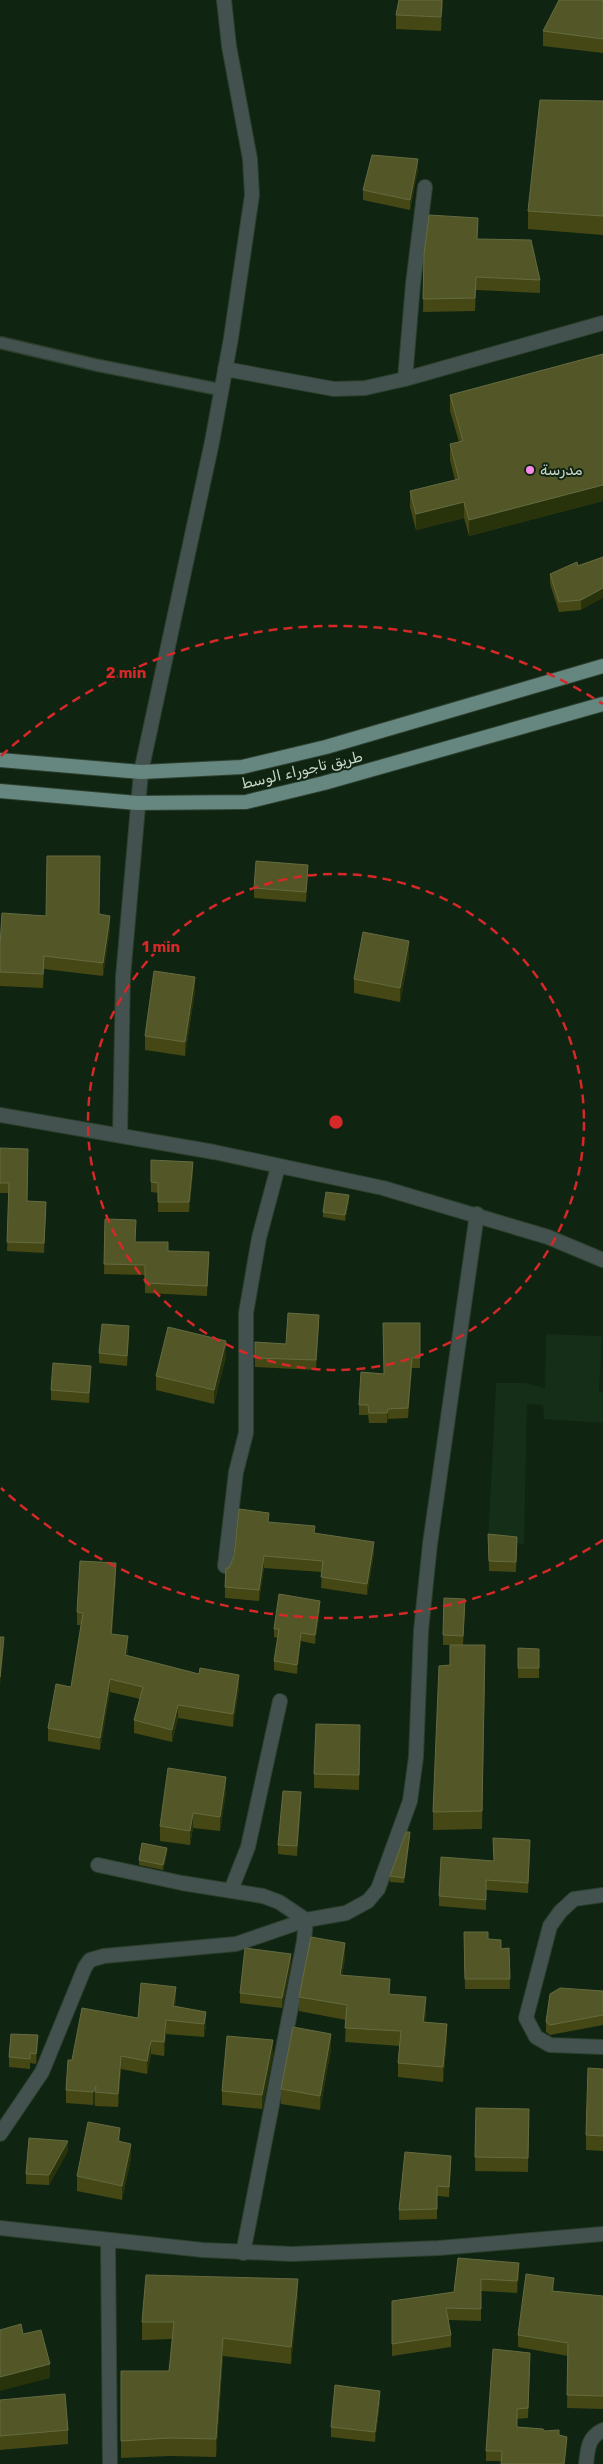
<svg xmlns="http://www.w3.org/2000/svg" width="603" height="2464" viewBox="0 0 603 2464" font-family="Rubik,'Noto Naskh Arabic',sans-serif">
	<rect width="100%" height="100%" fill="#0f2411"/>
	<path fill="#142e18" d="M546,1334l56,2 -3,56h4v31l-59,-4 -1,-14 -16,-1 -3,140 -36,-3 8,-158h29l20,5z"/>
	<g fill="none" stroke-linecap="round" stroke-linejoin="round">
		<defs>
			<path id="service" d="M2,343l94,22 126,25"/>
			<path id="minor" d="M225,369l109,20 31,-1 40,-9 198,-56
				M405,379l8,-95 12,-97
				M120,1135l3,-158 18,-205 71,-330 19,-104 21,-143 -2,-36 -21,-113 -5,-46
				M225,1566l11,-94 10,-39v-120l13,-75 19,-71
				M98,1865l84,18 81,13 16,6 27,18
				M231,1890l17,-43 32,-146
				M603,1895l-29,4 -14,13 -10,14 -24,92 10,19 14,8 53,2
				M0,2134l42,-62 43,-105 5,-7 14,-4 132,-12 70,-24 40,-7 22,-12 10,-12 32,-88 6,-44 5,-126 9,-87 47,-330
				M0,2228l203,22 89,4 147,-6 164,-14
				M108,2242l2,222
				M243,2253l61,-312 2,-21
				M586,2464c2,-16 2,-27 17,-34"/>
			<path id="tertiary" d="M0,1115l214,37 169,36 165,49 55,23"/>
			<path id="primary" d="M0,760l141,12 101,-5 84,-20 277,-81
				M0,791l137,12 109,-1 78,-19 279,-79"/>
		</defs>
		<use href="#service" stroke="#2d402e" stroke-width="14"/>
		<use href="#minor" stroke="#2d402e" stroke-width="16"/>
		<use href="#tertiary" stroke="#2d402e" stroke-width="16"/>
		<use href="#primary" stroke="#2d402e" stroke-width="16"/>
		<use href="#service" stroke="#43524f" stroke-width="11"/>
		<use href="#minor" stroke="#43524f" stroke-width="14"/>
		<use href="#tertiary" stroke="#43524f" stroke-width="14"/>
		<use href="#primary" stroke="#668680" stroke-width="14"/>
	</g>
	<path fill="#454815" d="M443,0l-2,31 -45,-2v-14z
		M603,0v53l-60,-7v-15z
		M603,101v134l-75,-6v-18z
		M418,169l-8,41 -47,-10v-10z
		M478,239l62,41v13l-64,-3 -1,21 -52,1 1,-58z
		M603,354v147l-134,35 -5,-18 -48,12 -6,-23v-16l45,-11 -5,-20v-16l9,-2 -9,-31v-16z
		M603,557l-22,53 -22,2 -9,-28v-10z
		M308,874l-2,28 -52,-4v-10z
		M99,914l11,15 -7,47 -59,-7 -1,19 -43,-2v-41l46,-29z
		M409,956l-9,46 -46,-9v-14z
		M195,991l-10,65 -40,-6v-14z
		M0,1148l27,53 19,11 -2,41 -37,-2 2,-58h-9z
		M193,1172l-4,40h-31v-19l-7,-1v-10z
		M349,1201l-4,20 -22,-4v-5z
		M105,1219l30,23 33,9 41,1 -2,44 -62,-3v-18l-41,-1z
		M420,1323v45h-8l-4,50 -20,1 -1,4h-18l-1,-8h-9v-10l25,-31z
		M319,1324l-3,46 -61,-3v-25l31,2z
		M129,1336l-2,30 -28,-3v-10z
		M226,1356l-12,48 -58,-14v-14z
		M91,1376l-2,27 -38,-3v-10z
		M269,1522l46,12 59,19 -7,42 -46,-7 1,-16 -58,-4 -5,33 -34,-3v-11z
		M488,1534l29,3 -1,35 -27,-1z
		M116,1576l-4,58 16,15 -1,7 112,32 -6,39 -55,-9 -6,24 -38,-9v-13l6,-21 -30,-7 -10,58 -52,-9v-13l23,-41 10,-62h-4v-13z
		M320,1609l-5,35 -14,-3 -4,33 -23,-4v-9l4,-23 -4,-1v-8z
		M465,1609l-2,36 22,18 -3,166 -49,1v-18l17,-147v-20h-7v-10z
		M518,1648l21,1v29h-21z
		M360,1739l-1,51 -45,-2v-14z
		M226,1791l-6,40 -27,-3 -3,17 -30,-4v-15z
		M301,1802l-4,54 -19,-2v-9z
		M410,1837l-6,46 -14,-1v-6z
		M493,1838l37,12 -2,43 -42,-3v20l-47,-4v-10l55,-35z
		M167,1853l-4,17 -24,-5v-5z
		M488,1939l13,10 8,-1 1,41h-45l-1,-47z
		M345,1958l-3,18 48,18 36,18 -1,10 22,16 -4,44 -45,-5v-14l2,-17 -55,-4 1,-22 -47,-9v-14z
		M291,1964l-9,44 -42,-5v-10z
		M603,1991v34l-53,10 -4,-3v-10z
		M176,2000l-1,6 31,6v13l-2,12 -38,-3 -2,22 -13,-2 -4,20 -26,-5 -3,38 -23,-1v-4l-2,3 -27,-2v-13l6,-30 66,-42z
		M38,2045l-2,19 -6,-1v6l-21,-2v-10z
		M331,2049l-11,61 -39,-6v-15z
		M273,2054l-11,55 -40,-4v-14z
		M603,2069v82l-17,-1v-15z
		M476,2108l53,1 -1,63 -53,-1z
		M120,2141l11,17 -9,42 -45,-9v-15z
		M68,2151l-19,34 -23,-1v-10z
		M451,2166l-2,31 -12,-1v23l-38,1v-10z
		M458,2258l61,18 -2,17 -36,-2v30l-33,-1 3,15v12l-59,9v-55l62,-9z
		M553,2291l50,5v113l-36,-1 1,-52 -50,-9v-12z
		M298,2296l-7,68 -68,-8 -7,101 -46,-1 -49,2v-87h48l3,-32 -30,1v-18z
		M530,2363l-2,55 -11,1v8l28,4 14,4 8,12 -66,14h-15v-10z
		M0,2400l68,30v14l-68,6z
		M380,2401l-5,41 -44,-5v-10z"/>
	<path fill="#29330b" d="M442,0h1l-2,31v-14z
		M418,159v10l-8,41v-10z
		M603,485v16l-134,35v-16z
		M464,502v16l-48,12v-16z
		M603,588v10l-22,12v-10z
		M308,865v9l-2,28v-10z
		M110,916v13l-7,47v-13z
		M409,941v15l-9,46v-14z
		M195,977v14l-10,65v-14z
		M193,1162v10l-4,40v-10z
		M349,1195v6l-4,20v-6z
		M319,1315v9l-3,46v-10z
		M129,1326v10l-2,30v-10z
		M226,1341v15l-12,48v-14z
		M412,1358v10l-4,50v-10z
		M91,1366v10l-2,27v-10z
		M388,1409v10l-1,4v-10z
		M374,1542v11l-7,42v-11z
		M264,1556v12l-5,33v-11z
		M116,1563v13l-5,70v-12z
		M320,1601v8l-5,35v-9z
		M301,1633v8l-4,33v-9z
		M128,1636v13l-3,19v-13z
		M4,1637v10l-4,40v-10z
		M485,1645v18l-3,166v-18z
		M239,1675v13l-6,39v-13z
		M110,1679v13l-10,58v-12z
		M178,1705v13l-6,24v-12z
		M226,1777v14l-6,40v-14z
		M301,1792v10l-4,54v-10z
		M193,1813v15l-3,17v-14z
		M410,1832v5l-6,46v-5z
		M167,1848v5l-4,17v-5z
		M345,1943v15l-5,32v-15z
		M291,1954v10l-9,44v-10z
		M176,1987v13l-3,19v-13z
		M426,1997v15l-3,24v-14z
		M206,2012v13l-2,12v-13z
		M166,2020v14l-2,22v-14z
		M447,2024v14l-4,44v-15z
		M331,2034v15l-11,61v-14z
		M38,2035v10l-2,19v-10z
		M273,2040v14l-11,55v-14z
		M151,2041v13l-4,20v-13z
		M121,2056v13l-3,38v-13z
		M96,2086l-1,6v10l-2,3v-13z
		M120,2128v15l-2,-2z
		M68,2141v10l-19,34v-10z
		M131,2144v14l-9,42v-14z
		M451,2156v10l-2,31v-10z
		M519,2263v13l-2,17v-12z
		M554,2278v12l-2,14v-13z
		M298,2279v17l-7,68v-17z
		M223,2338v18l-7,101v-18z
		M50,2364v14l-50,13v-14z
		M380,2391v10l-5,41v-10z
		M567,2437v10l-2,17h-1z"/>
	<path fill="#535728" stroke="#656b41" d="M399,0h43l-1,17 -45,-2z
		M559,0h44v39l-60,-8z
		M540,100l63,1v115l-75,-5z
		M372,155l46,4 -8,41 -47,-10z
		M429,215l49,3 -1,21 54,1 9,40 -64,-3 -1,21 -52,1 1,-45z
		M603,354v131l-134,35 -5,-18 -48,12 -6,-23 49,-12 -9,-35 13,-3 -13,-46z
		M603,557v31l-22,12 -22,2 -9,-28 27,-12 1,4z
		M47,856h53l-1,58 11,2 -7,47 -59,-7 -1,18 -43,-2v-27l2,-32 44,3z
		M256,861l52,4 -2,27 -52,-4z
		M363,932l46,9 -9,47 -46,-9z
		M154,971l41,6 -10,65 -40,-6z
		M0,1148l28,1 -1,52 19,1 -2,41 -37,-1 2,-59h-9z
		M151,1160l42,2 -4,40h-31v-19l-7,-1z
		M326,1192l23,3 -4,20 -22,-3z
		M105,1219l31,1 -1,22h33v9l41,1 -2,34 -62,-3v-18l-41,-1z
		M288,1313l31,2 -3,45 -61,-2v-16l31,2z
		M383,1323h37v35h-8l-4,50 -20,1 -1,4h-18l-1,-8h-9l2,-33 23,2z
		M102,1324l27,2 -2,30 -28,-3z
		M168,1327l58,14 -12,49 -58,-14z
		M53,1363l38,3 -2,27 -38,-3z
		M239,1509l30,4 -1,9 47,4 -1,7 60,9 -7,42 -46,-7 2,-16 -59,-5 -5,34 -34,-3 1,-19h3l5,-12z
		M488,1534l29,3 -1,25 -27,-1z
		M80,1561l36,2 -5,71 17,2 -3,19 74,19 1,-6 39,7 -6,39 -55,-9 -6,25 -38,-10 9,-33 -33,-8 -10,59 -52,-10 8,-44 15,3 12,-74 -6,-1z
		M279,1594l41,7 -5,34 -14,-2 -4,32 -23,-4 5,-32h-5z
		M444,1598l21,1 -2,37 -20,-1z
		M0,1637h4l-4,40z
		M450,1645h35l-3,166 -49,1 6,-146 11,-1z
		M518,1648l21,1v19h-21z
		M316,1724l44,1 -1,50 -45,-1z
		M168,1768l58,9 -6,40 -27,-4 -3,18 -30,-5z
		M283,1791l18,1 -4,54 -19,-1z
		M406,1832h4l-6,46 -14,-2z
		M493,1838l37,2 -2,43 -42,-3v20l-47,-4 2,-39 53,4z
		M142,1843l25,5 -4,17 -24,-5z
		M464,1932h24v7l13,1v9l8,-1 1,31h-45z
		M311,1937l34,6 -5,32 50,4 -1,15 37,3 -3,25 24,2 -4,43 -45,-4 3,-32 -56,-3 2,-23 -48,-8z
		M245,1948l46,6 -9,44 -42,-5z
		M141,1983l35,4 -3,19 33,6 -2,12 -38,-4 -2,22 -13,-1 -4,20 -26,-5 -3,38 -23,-2 1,-6 -3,6 -27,-2 2,-30h4l10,-52 56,10z
		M560,1988l43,3v24l-53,10 -4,-3 4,-28z
		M293,2027l38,7 -11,62 -39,-7z
		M11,2034l27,1 -2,19 -6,-1v6l-21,-2z
		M227,2036l46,4 -11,55 -40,-4z
		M588,2068l15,1v67l-17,-1z
		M476,2108l53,1 -1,49 -53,-1z
		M88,2122l32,6 -2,13 13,3 -9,42 -45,-10z
		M29,2138l39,3 -19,34 -23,-1z
		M405,2152l46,4 -2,31 -12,-1v23l-38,1z
		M458,2258l61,5 -2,18 -36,-2v30l-35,-1 5,27 -59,9v-43l62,-9z
		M526,2274l28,4 -2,13 51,5v100l-36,-1 1,-52 -50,-8z
		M146,2275l152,4 -7,68 -68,-9 -7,101 -46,-1 -49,3v-70h48l5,-49h-32z
		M21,2324l2,10 18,-4 9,34 -50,13v-47z
		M493,2349l37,4 -2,55 -11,1v18l26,2 2,2 14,-1v5l8,2 -3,27h-63l1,-13h-16z
		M335,2385l45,6 -5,41 -44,-5z
		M65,2394l3,36 -68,6v-36z"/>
	<g fill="none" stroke="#d62828" stroke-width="2.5" stroke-dasharray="9 6">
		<circle cx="336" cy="1122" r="248"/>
		<path d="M603 1540A496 496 0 0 1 1 1488M1 756A496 496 0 0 1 603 704"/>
	</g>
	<circle fill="#f888ea" stroke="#0f2411" stroke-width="2" cx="530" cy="470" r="5"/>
	<g text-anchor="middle" stroke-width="4" stroke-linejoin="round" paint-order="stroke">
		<g font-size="15" fill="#c8d5c9" stroke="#0f2411" text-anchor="start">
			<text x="540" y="475">مدرسة</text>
		</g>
		<g font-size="15" fill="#c8d5c9" stroke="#0f2411">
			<text transform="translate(302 770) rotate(-13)" y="5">طريق تاجوراء الوسط</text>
		</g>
	</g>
	<circle cx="336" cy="1122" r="8" fill="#d62828" stroke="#0f2411" stroke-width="2.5"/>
	<g font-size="15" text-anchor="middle" font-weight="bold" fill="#d62828" stroke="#0f2411" stroke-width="4" stroke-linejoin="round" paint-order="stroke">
		<text x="126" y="678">2 min</text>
		<text x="161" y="952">1 min</text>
	</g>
</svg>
